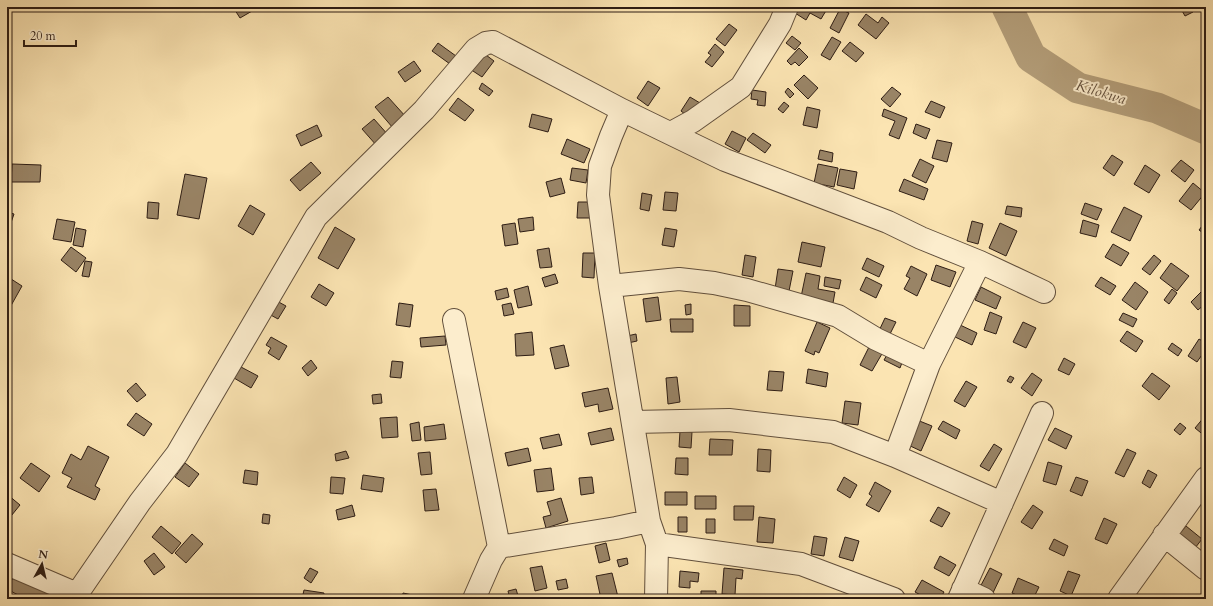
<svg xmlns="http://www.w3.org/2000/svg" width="1213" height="606" viewBox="0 0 1213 606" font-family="Cardo,serif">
	<rect width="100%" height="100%" fill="#fbe4b2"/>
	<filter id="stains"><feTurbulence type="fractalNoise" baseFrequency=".005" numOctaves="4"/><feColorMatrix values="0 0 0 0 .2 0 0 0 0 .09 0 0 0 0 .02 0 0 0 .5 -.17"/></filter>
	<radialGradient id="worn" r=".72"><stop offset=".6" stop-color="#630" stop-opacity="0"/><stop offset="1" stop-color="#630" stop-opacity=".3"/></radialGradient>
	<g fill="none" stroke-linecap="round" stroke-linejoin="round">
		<path stroke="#b5a07c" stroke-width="31" d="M1007,7l24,50 47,31 79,20 49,21"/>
	</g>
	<path fill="#998466" stroke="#2e1d14" d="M233,7h26l-19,11z
		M798,7h25l4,2 -6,10 -11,-6 -4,7 -11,-7z
		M1180,7h11l2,5 -8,4z
		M840,9l9,4 -10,20 -9,-5z
		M866,14l12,9 4,-6 7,6 -13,16 -18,-14z
		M729,24l8,6 -12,16 -9,-7z
		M792,36l9,7 -6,7 -9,-7z
		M832,37l9,5 -11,18 -9,-5z
		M850,42l14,11 -8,9 -14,-11z
		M438,43l18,13 -6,8 -18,-13z
		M715,44l9,8 -12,15 -7,-5 6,-7 -3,-2z
		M799,48l9,9 -9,9 -4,-4 -4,3 -4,-4z
		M482,52l12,9 -12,16 -12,-8z
		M414,61l7,10 -16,11 -7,-10z
		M804,75l14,13 -10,11 -14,-14z
		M648,81l12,7 -12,18 -11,-8z
		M482,83l11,8 -4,5 -10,-7z
		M892,87l9,7 -11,13 -9,-8z
		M788,88l6,6 -4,4 -5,-6z
		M752,90l14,2 -1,14 -8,-1 1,-5 -7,-1z
		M388,97l18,20 -13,11 -18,-21z
		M690,97l10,6 -10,15 -9,-7z
		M458,98l16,12 -9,11 -16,-11z
		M931,101l14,6 -5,11 -15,-6z
		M784,102l5,4 -6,7 -5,-4z
		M807,107l13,3 -3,18 -14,-3z
		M884,109l23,9 -8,21 -10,-4 6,-14 -13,-5z
		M532,114l20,5 -4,13 -19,-5z
		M374,119l15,17 -12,10 -15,-17z
		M916,124l14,5 -4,10 -13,-6z
		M317,125l5,11 -21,10 -5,-11z
		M732,131l14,7 -7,14 -14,-8z
		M753,133l18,12 -6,8 -18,-13z
		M567,139l23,10 -6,14 -23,-9z
		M937,140l15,3 -5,19 -15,-4z
		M820,150l13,3 -1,9 -14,-3z
		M1112,155l11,7 -9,14 -11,-8z
		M920,159l14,7 -8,17 -14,-7z
		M1181,160l13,10 -9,12 -14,-11z
		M311,162l10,11 -21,18 -10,-11z
		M12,164l29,1 -1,17h-29z
		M818,164l20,4 -4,19 -20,-4z
		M1145,165l15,10 -11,18 -15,-9z
		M572,168l16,2 -2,13 -16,-3z
		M840,169l17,3 -3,17 -17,-4z
		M185,174l22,4 -8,41 -22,-4z
		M561,178l4,15 -15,4 -4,-15z
		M904,179l24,10 -4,11 -25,-9z
		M1193,183l12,10 -14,17 -12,-9z
		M665,192l13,1 -2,18 -13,-1z
		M642,193l10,2 -3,16 -9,-2z
		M148,202l11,1 -1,16 -11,-1z
		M578,202h13v16h-14z
		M1085,203l17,6 -5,11 -16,-6z
		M250,205l15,9 -12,21 -15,-9z
		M1007,206l15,2 -1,9 -16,-3z
		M1124,207l18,9 -12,25 -19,-9z
		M7,212l7,2 -7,20z
		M533,217l1,13 -14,2 -2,-13z
		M57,219l18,3 -4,20 -18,-3z
		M1083,220l16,5 -3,12 -16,-4z
		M972,221l11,3 -5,20 -11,-3z
		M1206,221v14l-7,-5z
		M515,223l3,21 -13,2 -3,-21z
		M1000,223l17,8 -11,25 -17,-8z
		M335,227l20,12 -17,30 -20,-11z
		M76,228l10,2 -3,17 -10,-2z
		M665,228l12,2 -3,17 -12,-2z
		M802,242l23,5 -4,20 -23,-5z
		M1113,244l16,9 -8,13 -16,-9z
		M71,247l15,11 -10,14 -15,-12z
		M549,248l3,19 -12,1 -3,-18z
		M583,253h12l-1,25 -12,-1z
		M745,255l11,2 -3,20 -11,-2z
		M1154,255l7,6 -11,14 -8,-6z
		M867,258l17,8 -5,11 -17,-8z
		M85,261l7,1 -3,15 -7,-1z
		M1171,263l18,13 -12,15 -17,-13z
		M936,265l20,7 -6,15 -19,-7z
		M911,266l16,8 -10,22 -13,-7 6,-11 -4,-2z
		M778,269l15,2 -4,20 -14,-2z
		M806,273l14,3 -2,13 17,3 -2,11 -32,-6z
		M555,274l3,9 -13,4 -3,-9z
		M8,277l14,9 -14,25 -1,-31z
		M825,277l16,3 -2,9 -15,-3z
		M866,277l16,8 -6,13 -16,-8z
		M1101,277l15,9 -6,9 -15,-9z
		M1135,282l13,10 -12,18 -14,-10z
		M319,284l15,9 -8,13 -15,-9z
		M528,286l4,19 -14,3 -4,-18z
		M981,287l20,10 -5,12 -21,-9z
		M507,288l2,9 -12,3 -2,-9z
		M1172,289l5,4 -8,11 -5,-4z
		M1202,291l4,4v8l-8,7 -7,-8z
		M658,297l3,23 -15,2 -3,-23z
		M275,300l11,6 -8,13 -11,-6z
		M399,303l14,2 -3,22 -14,-2z
		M511,303l3,11 -10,2 -2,-11z
		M691,304v10l-5,1 -1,-10z
		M734,305l16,1v20h-16z
		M990,312l12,5 -6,17 -12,-4z
		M1123,313l14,6 -4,8 -14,-7z
		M885,318l11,4 -9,18 -10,-5z
		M670,319h23v13h-22z
		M817,322l13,6 -11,25 -4,-2 -1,4 -9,-4z
		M1023,322l13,6 -10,20 -13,-6z
		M958,324l19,9 -5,12 -19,-9z
		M1127,331l16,10 -7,11 -16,-11z
		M532,332l2,23 -18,1 -1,-22z
		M636,334l1,7 -9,2 -1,-7z
		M445,336l1,9 -25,2 -1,-9z
		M271,337l16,9 -8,14 -11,-7 3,-5 -5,-3z
		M1199,339l7,4v6l-9,13 -9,-6z
		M1172,343l10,7 -4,6 -10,-7z
		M564,345l5,21 -14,3 -5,-21z
		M870,345l13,7 -11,19 -12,-6z
		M888,353l15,7 -3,8 -16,-8z
		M1064,358l11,6 -6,11 -11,-5z
		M311,360l6,8 -9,8 -6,-8z
		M392,361l11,1 -2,16 -11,-1z
		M241,367l17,9 -7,12 -17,-10z
		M808,369l20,4 -2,14 -20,-4z
		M769,371l15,1 -2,19 -15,-1z
		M1032,373l10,7 -10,16 -11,-8z
		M1152,373l18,13 -11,14 -17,-14z
		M1010,376l4,2 -3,5 -4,-2z
		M677,377l3,25 -12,2 -2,-26z
		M966,381l11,6 -12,20 -11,-6z
		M136,383l10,12 -9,7 -10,-11z
		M1206,384v8l-4,-3z
		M608,388l5,21 -14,3 -1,-8 -13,3 -3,-14z
		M381,394l1,9 -9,1 -1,-9z
		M845,401l16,2 -3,22 -16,-2z
		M136,413l16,11 -8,12 -17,-11z
		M1205,416l1,1v20l-11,-9z
		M397,417l1,20 -16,1 -2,-20z
		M917,420l15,6 -11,25 -15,-7z
		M943,421l17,9 -4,9 -18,-10z
		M419,422l2,18 -9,1 -2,-17z
		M1180,423l6,5 -6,7 -6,-5z
		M444,424l2,15 -21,2 -1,-14z
		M611,428l3,12 -23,5 -3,-12z
		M1055,428l17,8 -6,13 -18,-9z
		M680,431l12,1 -1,16 -12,-1z
		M559,434l3,11 -19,4 -3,-11z
		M710,439l23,1 -1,15h-23z
		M994,444l8,5 -13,22 -9,-5z
		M88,446l21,11 -14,29 5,3 -5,11 -28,-13 5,-9 -10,-5 9,-19 10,6z
		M528,448l3,13 -23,5 -3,-13z
		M758,449l13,1 -1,22 -13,-1z
		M1127,449l9,4 -12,24 -9,-4z
		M346,451l3,7 -13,3 -1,-7z
		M430,452l2,22 -11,1 -3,-22z
		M676,458h12v17l-13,-1z
		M1048,462l14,4 -6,19 -13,-4z
		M31,463l19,13 -11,16 -19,-14z
		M185,463l14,11 -10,13 -14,-10z
		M551,468l3,22 -17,2 -3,-22z
		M245,470l13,2 -1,13 -14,-2z
		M1148,470l9,5 -7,13 -8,-5z
		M363,475l21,3 -2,14 -21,-3z
		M331,477l14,1 -2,16 -13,-1z
		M592,477l2,16 -13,2 -2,-17z
		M844,477l13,8 -7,13 -13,-8z
		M1076,477l12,4 -6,15 -12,-5z
		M875,482l16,9 -12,21 -13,-7 6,-9 -3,-2z
		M436,489l3,21 -14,1 -2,-21z
		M665,492h22v13h-22z
		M8,495l12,10 -13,16v-25z
		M695,496h21v13h-21z
		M561,498l7,23 -22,7 -3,-11 8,-2 -4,-13z
		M352,505l3,11 -17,4 -2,-10z
		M1033,505l10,7 -11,17 -11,-7z
		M734,506h20l-1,14h-19z
		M938,507l12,6 -8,14 -12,-6z
		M263,514l7,1 -1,9 -7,-1z
		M678,517h9v15h-9z
		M759,517l16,2 -2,24 -16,-1z
		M1104,518l13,6 -10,20 -12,-5z
		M706,519h9v14h-9z
		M161,526l20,17 -9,11 -20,-17z
		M1186,526l16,13 -10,13 -17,-13z
		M192,534l11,10 -17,19 -11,-10z
		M814,536l13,2 -3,18 -13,-2z
		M845,537l14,4 -6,20 -14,-4z
		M1054,539l14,7 -4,10 -15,-7z
		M606,543l4,17 -11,3 -4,-17z
		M154,553l11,14 -11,8 -10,-14z
		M940,556l16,9 -7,11 -15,-8z
		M627,558l1,6 -9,3 -2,-7z
		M542,566l5,22 -12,3 -5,-23z
		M310,568l8,4 -7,11 -7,-5z
		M724,568l19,2 -1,9 -6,-1 -1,17 -13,-1z
		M990,568l12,6 -11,23 -13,-6z
		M680,571l19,2 -1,9 -8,-1v7l-11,-1z
		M1068,571l12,4 -9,21 -11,-5z
		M612,573l6,24 -17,2 -5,-23z
		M15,574l33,19 -3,6h-29l2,-4 -11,-6z
		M1018,578l21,9 -6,12h-8l-13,-6z
		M566,579l2,9 -10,2 -2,-9z
		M922,580l22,12 -4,7h-12l-13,-7z
		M516,589l3,10h-9l-2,-8z
		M304,590l20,3 -1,6h-21z
		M701,591h15v8h-15z
		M403,593l14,3 -1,3h-14z"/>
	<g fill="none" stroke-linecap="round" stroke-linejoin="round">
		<defs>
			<path id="minor" d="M671,133l22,-12 48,-34 39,-63 7,-17
				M610,286l69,-7 35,4 33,7 91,26 38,23 53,25
				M454,320l45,227 117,-19 33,-7
				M633,422l96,-2 104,12 62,24 107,47
				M895,456l34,-92 51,-102
				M1164,535l42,34
				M657,544l144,20 93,35
				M7,564l70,30 63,-92 37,-48 139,-237 108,-107 52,-61 10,-6 7,-1 129,68
				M963,589l21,10
				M474,599l17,-39 8,-13
				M656,599l1,-55 -8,-23 -39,-235 -12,-91 2,-29 11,-30 11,-26 103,50 163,62 33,16 59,24 64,30
				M959,599l83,-186
				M1119,599l87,-121"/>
		</defs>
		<use href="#minor" stroke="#614f3c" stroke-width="24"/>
		<use href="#minor" stroke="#fcedcd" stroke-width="22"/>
	</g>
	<g text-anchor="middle" stroke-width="4" stroke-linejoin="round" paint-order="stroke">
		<g font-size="15" font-style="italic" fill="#64513e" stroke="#fcedcd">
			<text transform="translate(1101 92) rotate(17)" y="5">Kilokwa</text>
		</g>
	</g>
	<rect width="1213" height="606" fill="none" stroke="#fbe4b2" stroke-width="24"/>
	<rect x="8" y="8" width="1197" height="590" fill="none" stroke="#2e1d14" stroke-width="2"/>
	<rect x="12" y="12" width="1189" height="582" fill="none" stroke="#2e1d14"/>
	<g transform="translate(42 564) rotate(8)" stroke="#fcedcd" stroke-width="3" paint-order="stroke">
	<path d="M0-3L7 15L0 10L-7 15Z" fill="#2e1d14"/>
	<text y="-6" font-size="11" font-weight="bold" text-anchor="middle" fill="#2e1d14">N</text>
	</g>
	<path d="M24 40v6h52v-6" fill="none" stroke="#2e1d14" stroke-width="2"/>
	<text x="30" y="40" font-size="12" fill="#2e1d14" stroke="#fcedcd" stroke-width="3" paint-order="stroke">20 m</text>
	<rect width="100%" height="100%" filter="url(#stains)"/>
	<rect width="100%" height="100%" fill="url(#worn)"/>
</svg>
